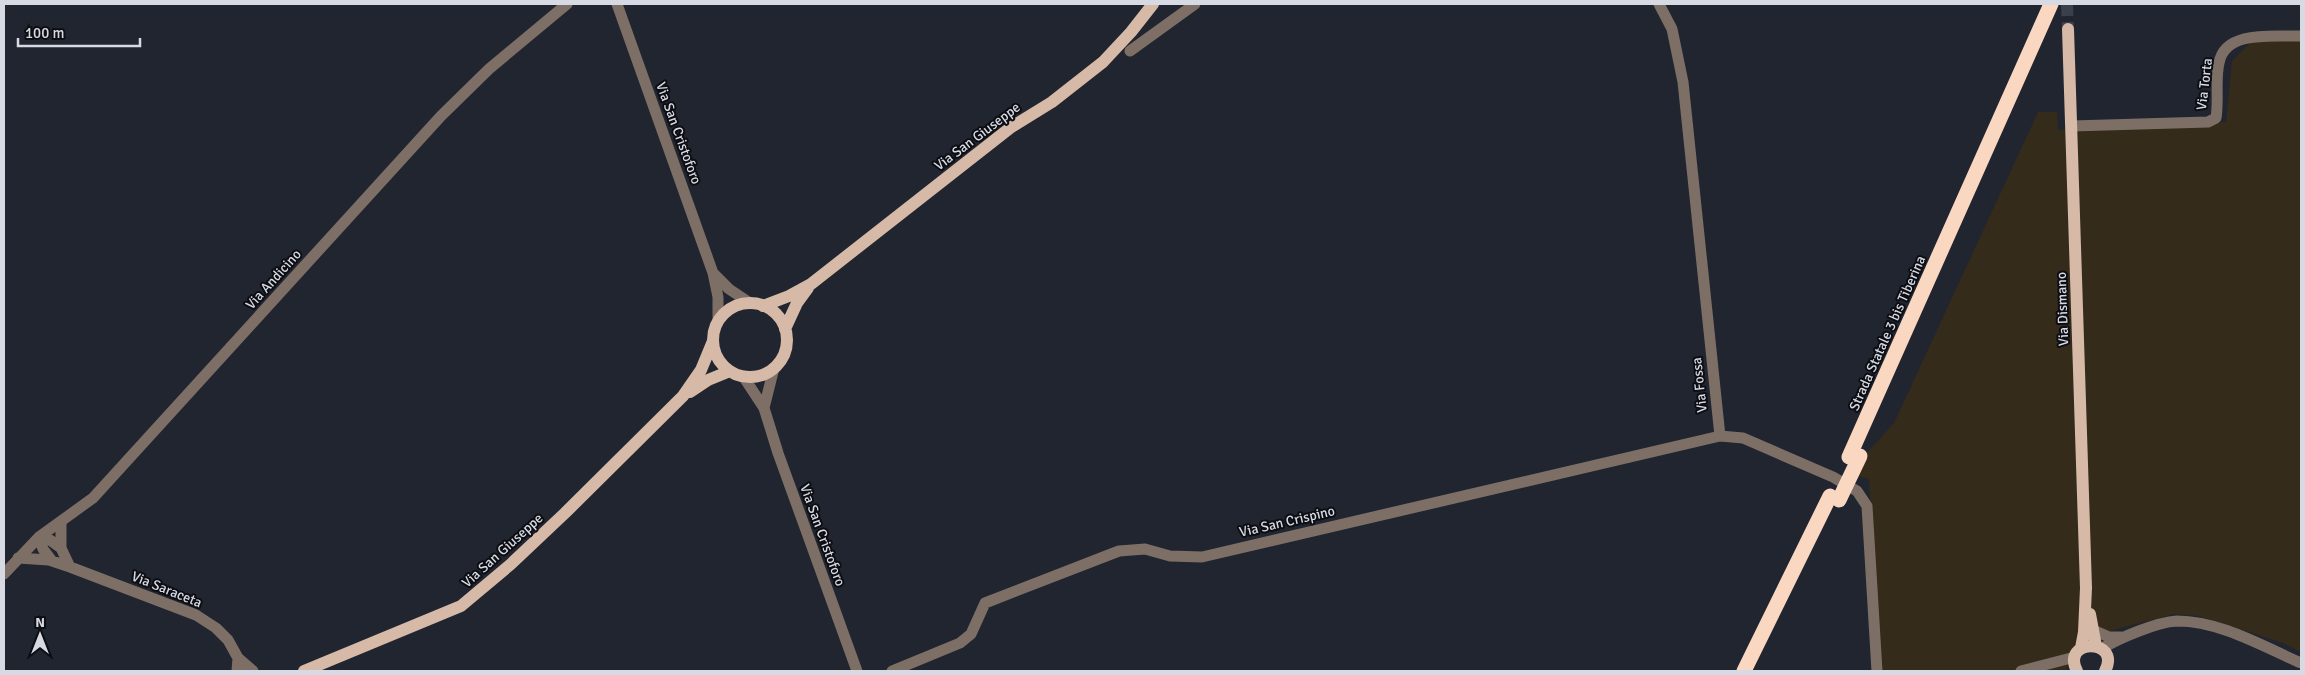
<svg xmlns="http://www.w3.org/2000/svg" width="2305" height="675" viewBox="0 0 2305 675" font-family="Signika,sans-serif">
	<rect width="100%" height="100%" fill="#202530"/>
	<path fill="#342b1b" d="M2301,40v612l-18,-9 -84,-27 -25,-2 -83,22 -23,26 -1,9h-186l-12,-192 -12,-3 8,-21 29,-32 144,-311h19l1,18 168,-8 6,-61 19,-19z"/>
	<g fill="none" stroke-linecap="round" stroke-linejoin="round">
		<path stroke="#3b404b" stroke-width="12" stroke-dasharray="12 6" stroke-linecap="butt" d="M2067,4l1,25"/>
		<path stroke="#7d6f66" stroke-width="11" d="M617,4l96,269 5,24v24
			M1659,4l13,25 11,53 37,354 23,2 90,39 24,14 10,15 10,165
			M1130,51l65,-47
			M2072,126l136,-4 8,-4c3,-19 -1,-38 3,-55 6,-34 57,-26 82,-27
			M713,273l16,16 21,14
			M743,376l21,32 14,45 79,218
			M764,408l10,-40
			M18,558l31,2 21,7 -9,-19v-27
			M52,561l-9,-12 -4,-12 11,3 11,8
			M70,567l126,48 20,13 12,12 10,18 15,13
			M4,574l35,-37 54,-39 348,-382 48,-47 78,-65
			M2093,630l16,7h12
			M2101,649c18,-11 56,-27 76,-28 43,0 85,25 124,42
			M237,671l1,-13
			M892,671l68,-28 11,-9 14,-31 134,-52 26,-2 25,7 32,1 518,-121
			M2021,671l54,-14"/>
		<path stroke="#d6b9a7" stroke-width="12" d="M2068,29l18,559 -2,44 -3,16
			M713 340a37 37 0 1 1 74 0a37 37 0 1 1-74 0Z
			M763,306l26,-10 22,-12 199,-156 42,-26 51,-40 28,-30 22,-28
			M785,329l12,-26 11,-15
			M690,392l18,-12 22,-9
			M2090,614l6,32
			M304,671l157,-65 50,-42 54,-51 118,-117 18,-26 12,-29
			M2077,671c-17,-33 45,-33 28,0"/>
		<path stroke="#fad7c1" stroke-width="15" d="M1849,457l202,-453
			M1744,671l86,-175"/>
		<path stroke="#fad7c1" stroke-width="15" d="M1839,500l21,-44"/>
	</g>
	<g text-anchor="middle" stroke-width="4" stroke-linejoin="round" paint-order="stroke">
		<g font-size="14" fill="#d7dae2" stroke="#0c0e13">
			<text transform="translate(2204 84) rotate(-83)" y="5">Via Torta</text>
			<text transform="translate(679 133) rotate(70)" y="5">Via San Cristoforo</text>
			<text transform="translate(977 136) rotate(-37)" y="5">Via San Giuseppe</text>
			<text transform="translate(273 279) rotate(-48)" y="5">Via Andicino</text>
			<text transform="translate(2062 309) rotate(-92)" y="5">Via Dismano</text>
			<text transform="translate(1887 333) rotate(-66)" y="5">Strada Statale 3 bis Tiberina</text>
			<text transform="translate(1699 385) rotate(-96)" y="5">Via Fossa</text>
			<text transform="translate(1287 521) rotate(-13)" y="5">Via San Crispino</text>
			<text transform="translate(823 535) rotate(70)" y="5">Via San Cristoforo</text>
			<text transform="translate(502 550) rotate(-42)" y="5">Via San Giuseppe</text>
			<text transform="translate(167 589) rotate(22)" y="5">Via Saraceta</text>
		</g>
	</g>
	<rect width="2305" height="675" fill="none" stroke="#d7dae2" stroke-width="10"/>
	<g transform="translate(40 635)" stroke="#0c0e13" stroke-width="4" paint-order="stroke">
	<path d="M0-4L9 19L0 12L-9 19Z" fill="#d7dae2"/>
	<text y="-8" font-size="14" font-weight="bold" text-anchor="middle" fill="#d7dae2">N</text>
	</g>
	<path d="M18 38v8h122v-8" fill="none" stroke="#d7dae2" stroke-width="2.5"/>
	<text x="25" y="38" font-size="15" fill="#d7dae2" stroke="#0c0e13" stroke-width="4" paint-order="stroke">100 m</text>
</svg>
